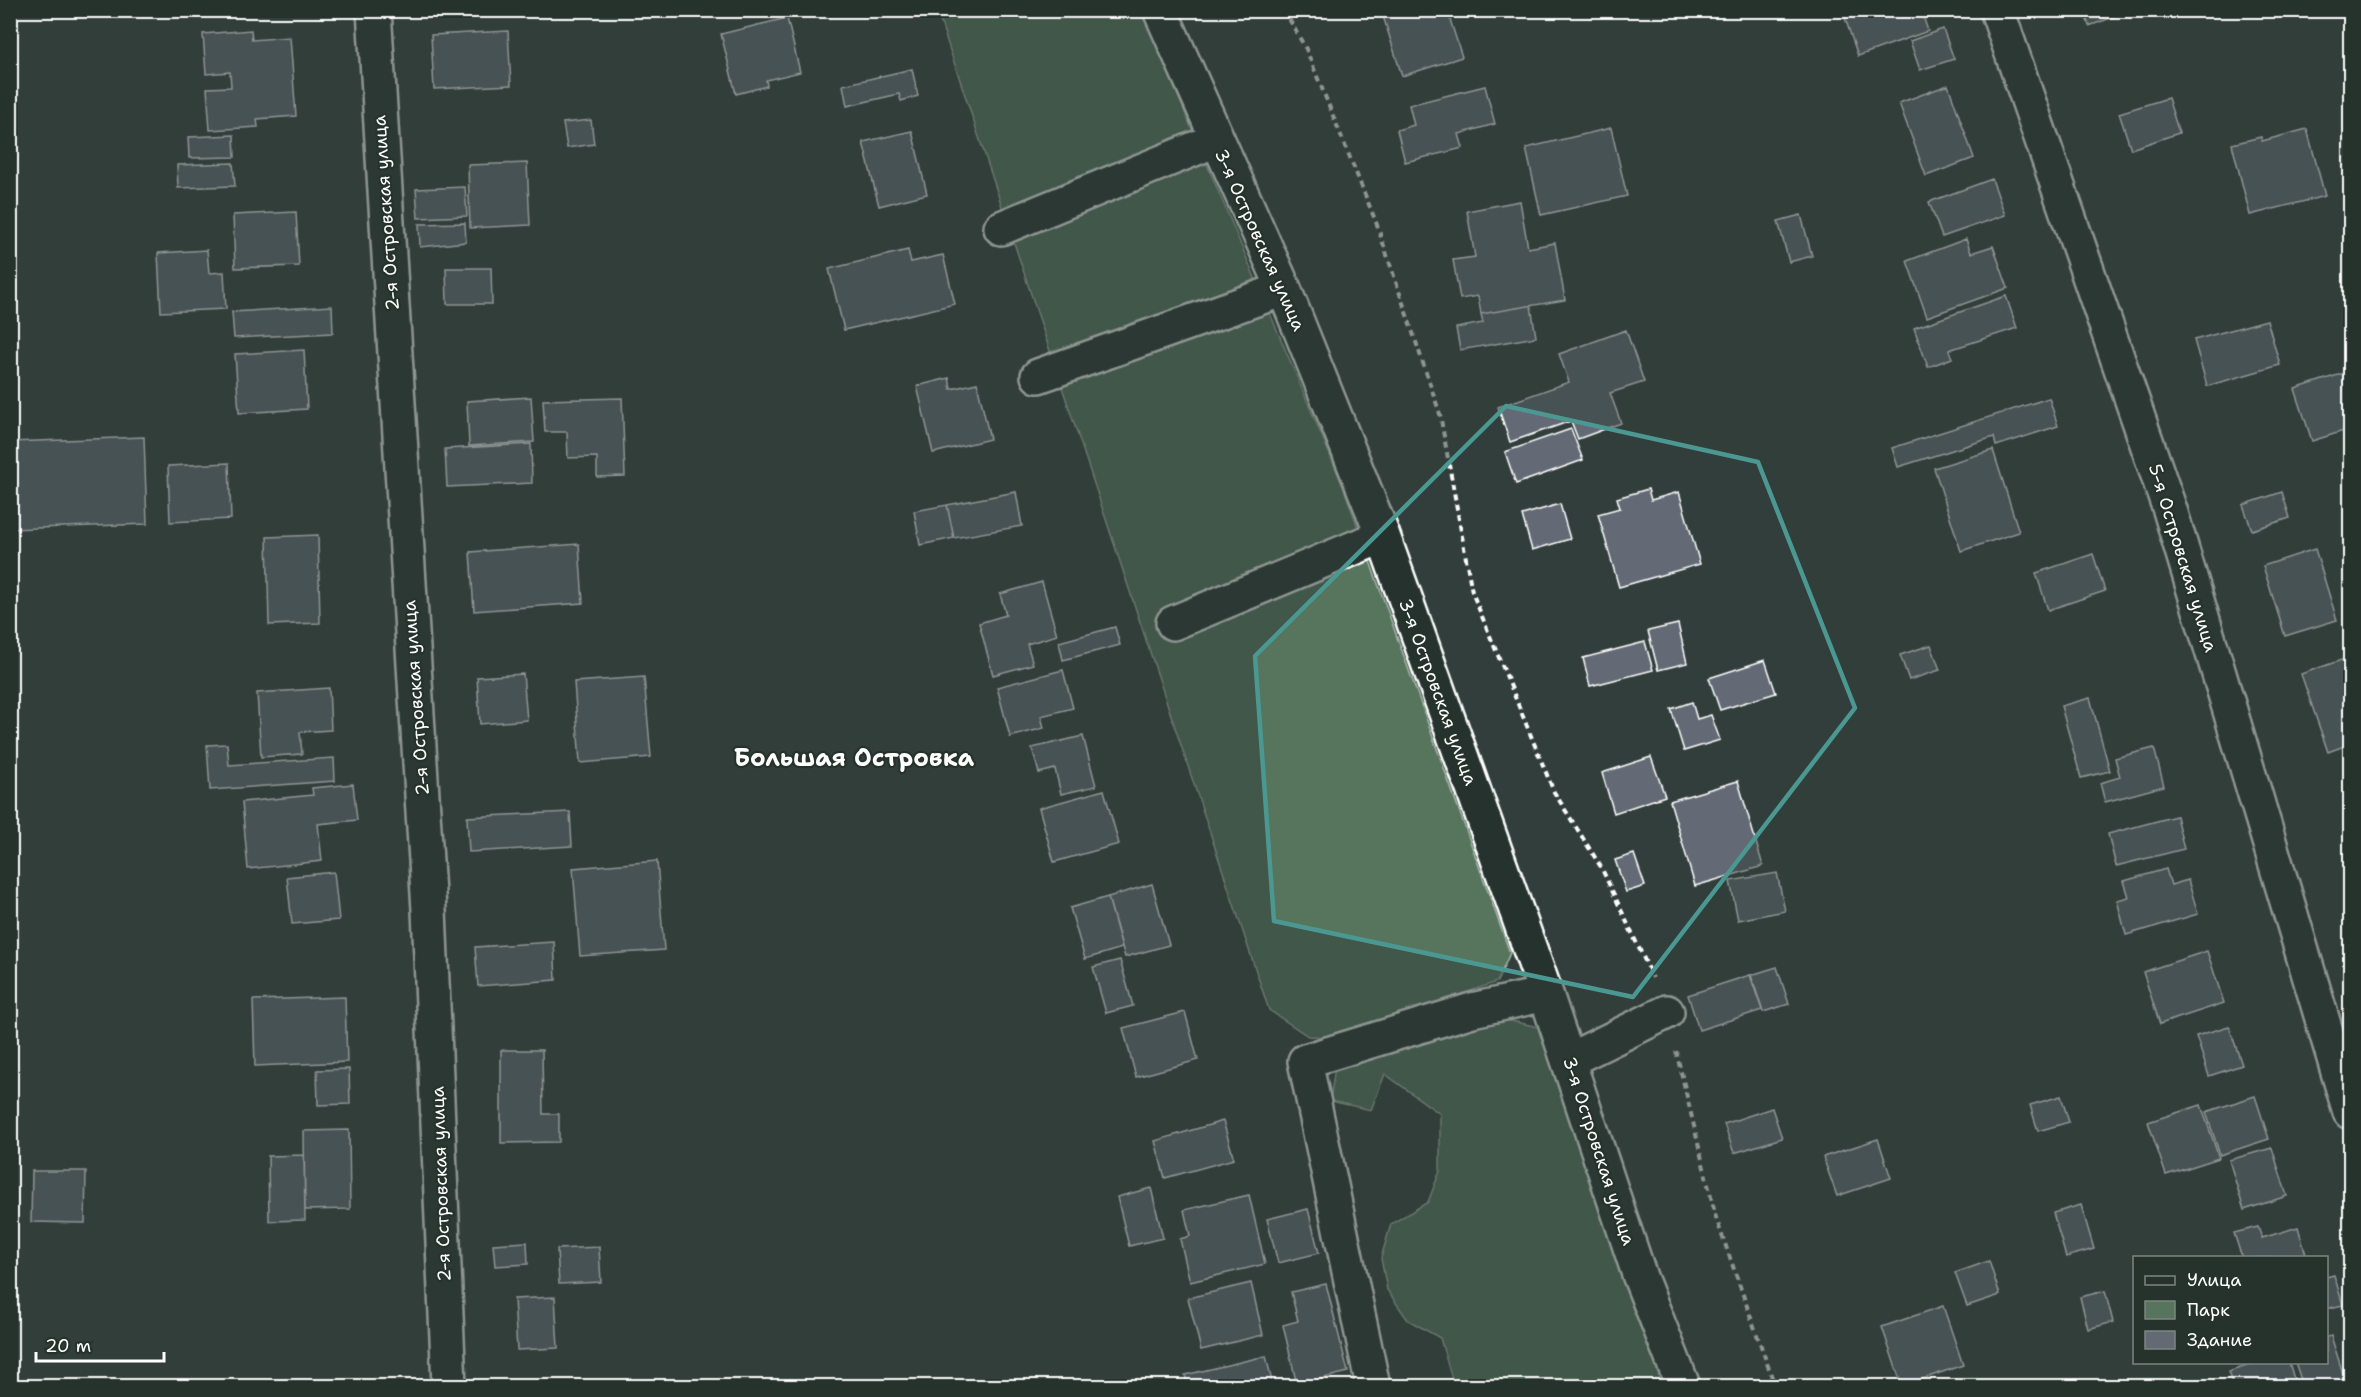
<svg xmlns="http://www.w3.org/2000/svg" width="2361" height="1397" viewBox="0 0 2361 1397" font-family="'Shantell Sans',sans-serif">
	<rect width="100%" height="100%" fill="#323e3b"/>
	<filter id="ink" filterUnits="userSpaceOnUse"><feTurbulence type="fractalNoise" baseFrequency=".0167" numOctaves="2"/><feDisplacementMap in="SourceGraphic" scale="12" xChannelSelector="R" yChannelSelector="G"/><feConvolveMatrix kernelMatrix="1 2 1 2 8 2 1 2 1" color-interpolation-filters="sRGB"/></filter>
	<g filter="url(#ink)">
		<path fill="#57745c" stroke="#abbaae" stroke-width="1.5" d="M937,11h205l201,475 167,467 -13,29 -164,55 -25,-1 -39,-26z
			M1498,1018l40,9 132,359h-216l-14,-48 -32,-18 -21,-30 -6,-32 10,-34 37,-22 12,-31v-57l-55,-40 -14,36 -41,-9 5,-34z"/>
		<path fill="#646a74" stroke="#fff" stroke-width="1.5" d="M1400,10h47l15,47 -60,19 -19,-60z
			M1868,10h53l7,21 -70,25 -13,-38z
			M2084,10h49l-44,16z
			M787,18l13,54 -34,8 1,6 -31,8 -15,-60z
			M1943,29l11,30 -34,11 -10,-29z
			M251,30l1,10 38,-3 6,79 -39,3 1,8 -48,3 -3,-42 24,-1 -1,-15 -24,2 -3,-40z
			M508,31l3,54 -77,4 -3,-54z
			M912,69l6,27 -17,5 -2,-7 -52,12 -4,-21z
			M1948,85l26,73 -48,18 -27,-73z
			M1485,86l10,38 -36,10 4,14 -58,14 -8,-32 17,-5 -5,-20z
			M2168,98l11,35 -48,16 -12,-36z
			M591,120l3,24 -27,4 -4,-25z
			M1611,128l16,68 -86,19 -15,-67z
			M2307,129l18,67 -75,19 -18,-71 29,-7 1,4z
			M912,131l15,63 -48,12 -16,-64z
			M234,135l1,22 -46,1 -1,-21z
			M233,163l2,23 -57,2 -1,-23z
			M527,163l3,62 -60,3 -2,-63z
			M1992,179l13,36 -63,22 -13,-35z
			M465,187l2,29 -49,2 -2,-29z
			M1520,201l8,47 27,-5 10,57 -84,14 -3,-18 -18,3 -7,-39 22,-3 -8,-46z
			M296,212l3,54 -64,2 -2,-53z
			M1801,215l11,41 -23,6 -11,-41z
			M465,223l1,19 -46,5 -1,-23z
			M1966,239l5,14 22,-7 15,42 -81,29 -20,-56z
			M207,250l2,23 15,-1 2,37 -65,3 -3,-59z
			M908,250l3,12 32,-7 12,49 -111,26 -15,-61z
			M446,268h45l1,36h-45z
			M2006,296l11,32 -68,22 3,8 -24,9 -14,-39z
			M332,306l1,27 -99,5 -2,-26z
			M1528,306h3l5,31 -76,13 -4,-22 27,-5 -2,-9z
			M2267,320l13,45 -73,21 -13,-46z
			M1626,330l18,52 -34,11 11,30 -43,16 -7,-18 -61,21 -12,-35 71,-25 -10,-28z
			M304,350l3,59 -68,4 -4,-59z
			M2350,371v58l-38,12 -17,-52z
			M949,378l2,11 26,-6 13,56 -57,14 -16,-67z
			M531,397l3,45 -65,4 -2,-45z
			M622,398l3,78 -28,1v-20l-29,1 -1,-26h-22l-2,-32z
			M2049,398l9,28 -62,20 -2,-9 -96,30 -6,-19z
			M1571,429l12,31 -67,24 -11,-32z
			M144,437l3,87 -137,5v-87z
			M531,444l1,39 -85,4 -2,-38z
			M1993,450l26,82 -58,19 -27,-83z
			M229,463l2,56 -61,3 -2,-56z
			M1648,489l3,11 28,-8 21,72 -81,23 -21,-73 22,-6 -3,-10z
			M1016,492l6,34 -68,12 -7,-33z
			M2282,492l8,26 -38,12 -9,-25z
			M1560,504l10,35 -38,11 -10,-35z
			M947,505l7,33 -34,7 -6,-34z
			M318,535l2,88 -51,2 -2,-88z
			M579,544l4,59 -109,8 -4,-59z
			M2315,549l22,71 -52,16 -22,-70z
			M2093,554l12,37 -57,19 -12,-37z
			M1042,582l15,53 -30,9 6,20 -40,11 -14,-52 27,-8 -6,-21z
			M1678,624l9,39 -29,7 -10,-39z
			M1115,627l5,18 -57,15 -4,-18z
			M1645,642l8,28 -63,16 -7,-28z
			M1931,645l9,25 -31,10 -9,-25z
			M2350,657v87l-22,8 -27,-78z
			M1765,660l11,33 -56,17 -11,-32z
			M1063,670l10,38 -32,8 3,12 -34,9 -13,-50z
			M523,674l4,46 -47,4 -3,-47z
			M644,677l7,80 -71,6 -6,-81z
			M329,688l2,42 -31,2 2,22 -41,3 -4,-64z
			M2090,698l20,73 -29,7 -20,-72z
			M1692,702l5,17 14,-4 9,25 -36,11 -13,-42z
			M1083,736l13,50 -35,8 -6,-25 -16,4 -7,-25z
			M227,744l2,21 105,-7 1,23 -125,9 -3,-45z
			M2154,748l10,38 -59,16 -5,-19 20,-6 -5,-19z
			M1651,757l14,39 -51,17 -12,-40z
			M1738,781l25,85 -68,20 -25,-85z
			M353,784l4,36 -39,4 4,37 -74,8 -6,-67 71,-7 -1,-7z
			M1104,790l15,54 -65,18 -15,-54z
			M570,812l2,34 -103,6 -2,-35z
			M2176,816l8,33 -68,17 -8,-32z
			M1634,854l11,32 -19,6 -11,-32z
			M657,861l7,89 -84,6 -7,-88z
			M2166,869l5,16 17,-5 10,34 -72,21 -9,-35 12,-3 -5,-16z
			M334,872l5,48 -47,4 -5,-47z
			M1777,873l8,38 -47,9 -8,-39z
			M1152,884l17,61 -44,12 -17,-60z
			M1108,897l14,51 -37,11 -15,-51z
			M554,942l2,38 -78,6 -3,-39z
			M2207,951l17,52 -64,21 -17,-52z
			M1120,960l13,46 -27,7 -13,-46z
			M1777,967l12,37 -26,8 -12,-37z
			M1750,975l12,35 -63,20 -11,-35z
			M345,997l2,65 -92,4 -2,-66z
			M1185,1012l13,48 -62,17 -13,-49z
			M2229,1026l13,39 -33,11 -13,-40z
			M501,1050h41l1,64h16v28l-58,1z
			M349,1069l1,35 -32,1 -1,-35z
			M2061,1096l8,26 -31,9 -8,-26z
			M2255,1096l14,43 -49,16 -14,-43z
			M2201,1105l18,53 -53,17 -18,-53z
			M1772,1108l10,30 -48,15 -10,-29z
			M1223,1121l11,38 -69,19 -10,-37z
			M349,1130l1,79 -45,1 -1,-79z
			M1878,1139l13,39 -54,18 -14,-39z
			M2272,1148l15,48 -43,14 -15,-50z
			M304,1155l1,65 -36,1 -1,-65z
			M32,1171h54l-1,52 -54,-1z
			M1151,1188l12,50 -34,8 -12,-49z
			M1249,1195l16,69 -75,18 -10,-43 10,-3 -6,-26z
			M2081,1205l13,44 -28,8 -13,-44z
			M1308,1209l11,44 -41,10 -11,-44z
			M2258,1227l4,11 36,-11 9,31h-65l-8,-25z
			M527,1242l1,22 -33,2 -2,-22z
			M599,1247l2,35 -42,2 -2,-35z
			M1989,1261l11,34 -33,11 -12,-33z
			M2334,1275l9,30 -17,4v-32z
			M1251,1283l12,52 -62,15 -13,-52z
			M1326,1284l22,88 -51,13 -14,-60 15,-4 -7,-29z
			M2105,1291l8,31 -25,7 -8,-32z
			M555,1297l3,51 -41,2 -3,-51z
			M1943,1306l20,59 -61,21 -20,-59z
			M2331,1336l16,50h-44l-8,-24h31v-25z
			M1266,1356l7,30h-85l-3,-11z
			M2259,1362h30l7,24h-63l-5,-14z"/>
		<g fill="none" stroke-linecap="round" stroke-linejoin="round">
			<defs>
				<path id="minor" d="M374,10l55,900 20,476
					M1160,10l124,279 99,247 163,458 94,283 43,109
					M1997,10l173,500 180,602
					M1001,228l215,-88
					M1038,376l246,-87
					M1173,623l210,-87
					M1569,1060l98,-48
					M1373,1386l-68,-325 167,-51 74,-16"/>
			</defs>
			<use href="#minor" stroke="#fff" stroke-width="38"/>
			<path stroke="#fff" stroke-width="4" stroke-dasharray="6 4.5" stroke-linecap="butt" d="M1284,10l22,39 70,173 64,192 32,178 82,200 47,75 52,111
				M1676,1051l40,167 59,168"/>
			<use href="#minor" stroke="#26332d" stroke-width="33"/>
		</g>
	</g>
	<path d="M0 0H2361V1397H0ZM1506,406l252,56 97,246 -222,289 -359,-76 -19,-265z" fill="#323e3b" fill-opacity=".55" fill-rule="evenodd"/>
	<path fill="none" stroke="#4b9892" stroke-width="4.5" stroke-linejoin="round" d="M1506,406l252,56 97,246 -222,289 -359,-76 -19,-265z"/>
	<g text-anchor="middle" stroke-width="4.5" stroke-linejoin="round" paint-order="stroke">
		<g font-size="18" fill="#fff" stroke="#26332d">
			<text transform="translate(386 213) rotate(-94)" y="6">2-я Островская улица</text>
			<text transform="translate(1260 240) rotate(66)" y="6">3-я Островская улица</text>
			<text transform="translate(2183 558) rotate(73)" y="6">5-я Островская улица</text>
			<text transform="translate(1438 692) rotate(70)" y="6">3-я Островская улица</text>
			<text transform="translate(416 698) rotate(-94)" y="6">2-я Островская улица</text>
			<text transform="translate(1599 1151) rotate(72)" y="6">3-я Островская улица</text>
			<text transform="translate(441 1184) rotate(-92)" y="6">2-я Островская улица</text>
		</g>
		<g font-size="24" font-weight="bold" fill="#fff" stroke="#26332d">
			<text x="854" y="766">Большая Островка</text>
		</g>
	</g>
	<rect width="2361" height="1397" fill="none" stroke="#26332d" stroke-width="36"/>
	<rect x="18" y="18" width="2325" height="1361" fill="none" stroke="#fff" stroke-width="2" filter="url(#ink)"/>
	<rect x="2133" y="1256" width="195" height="108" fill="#26332d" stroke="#7d8581" stroke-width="1.5"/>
	<rect x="2145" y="1276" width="30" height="9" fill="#26332d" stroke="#7d8581" stroke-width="1.5"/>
	<text x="2187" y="1286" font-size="18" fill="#ffffff">Улица</text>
	<rect x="2145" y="1301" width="30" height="18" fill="#57745c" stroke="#7d8581" stroke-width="1.5"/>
	<text x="2187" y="1316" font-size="18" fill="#ffffff">Парк</text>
	<rect x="2145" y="1331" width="30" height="18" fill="#646a74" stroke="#7d8581" stroke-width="1.5"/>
	<text x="2187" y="1346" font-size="18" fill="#ffffff">Здание</text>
	<path d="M36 1352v9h128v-9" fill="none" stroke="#ffffff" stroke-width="3"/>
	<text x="45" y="1352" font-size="18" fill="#ffffff" stroke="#26332d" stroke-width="4.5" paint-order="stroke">20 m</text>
</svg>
